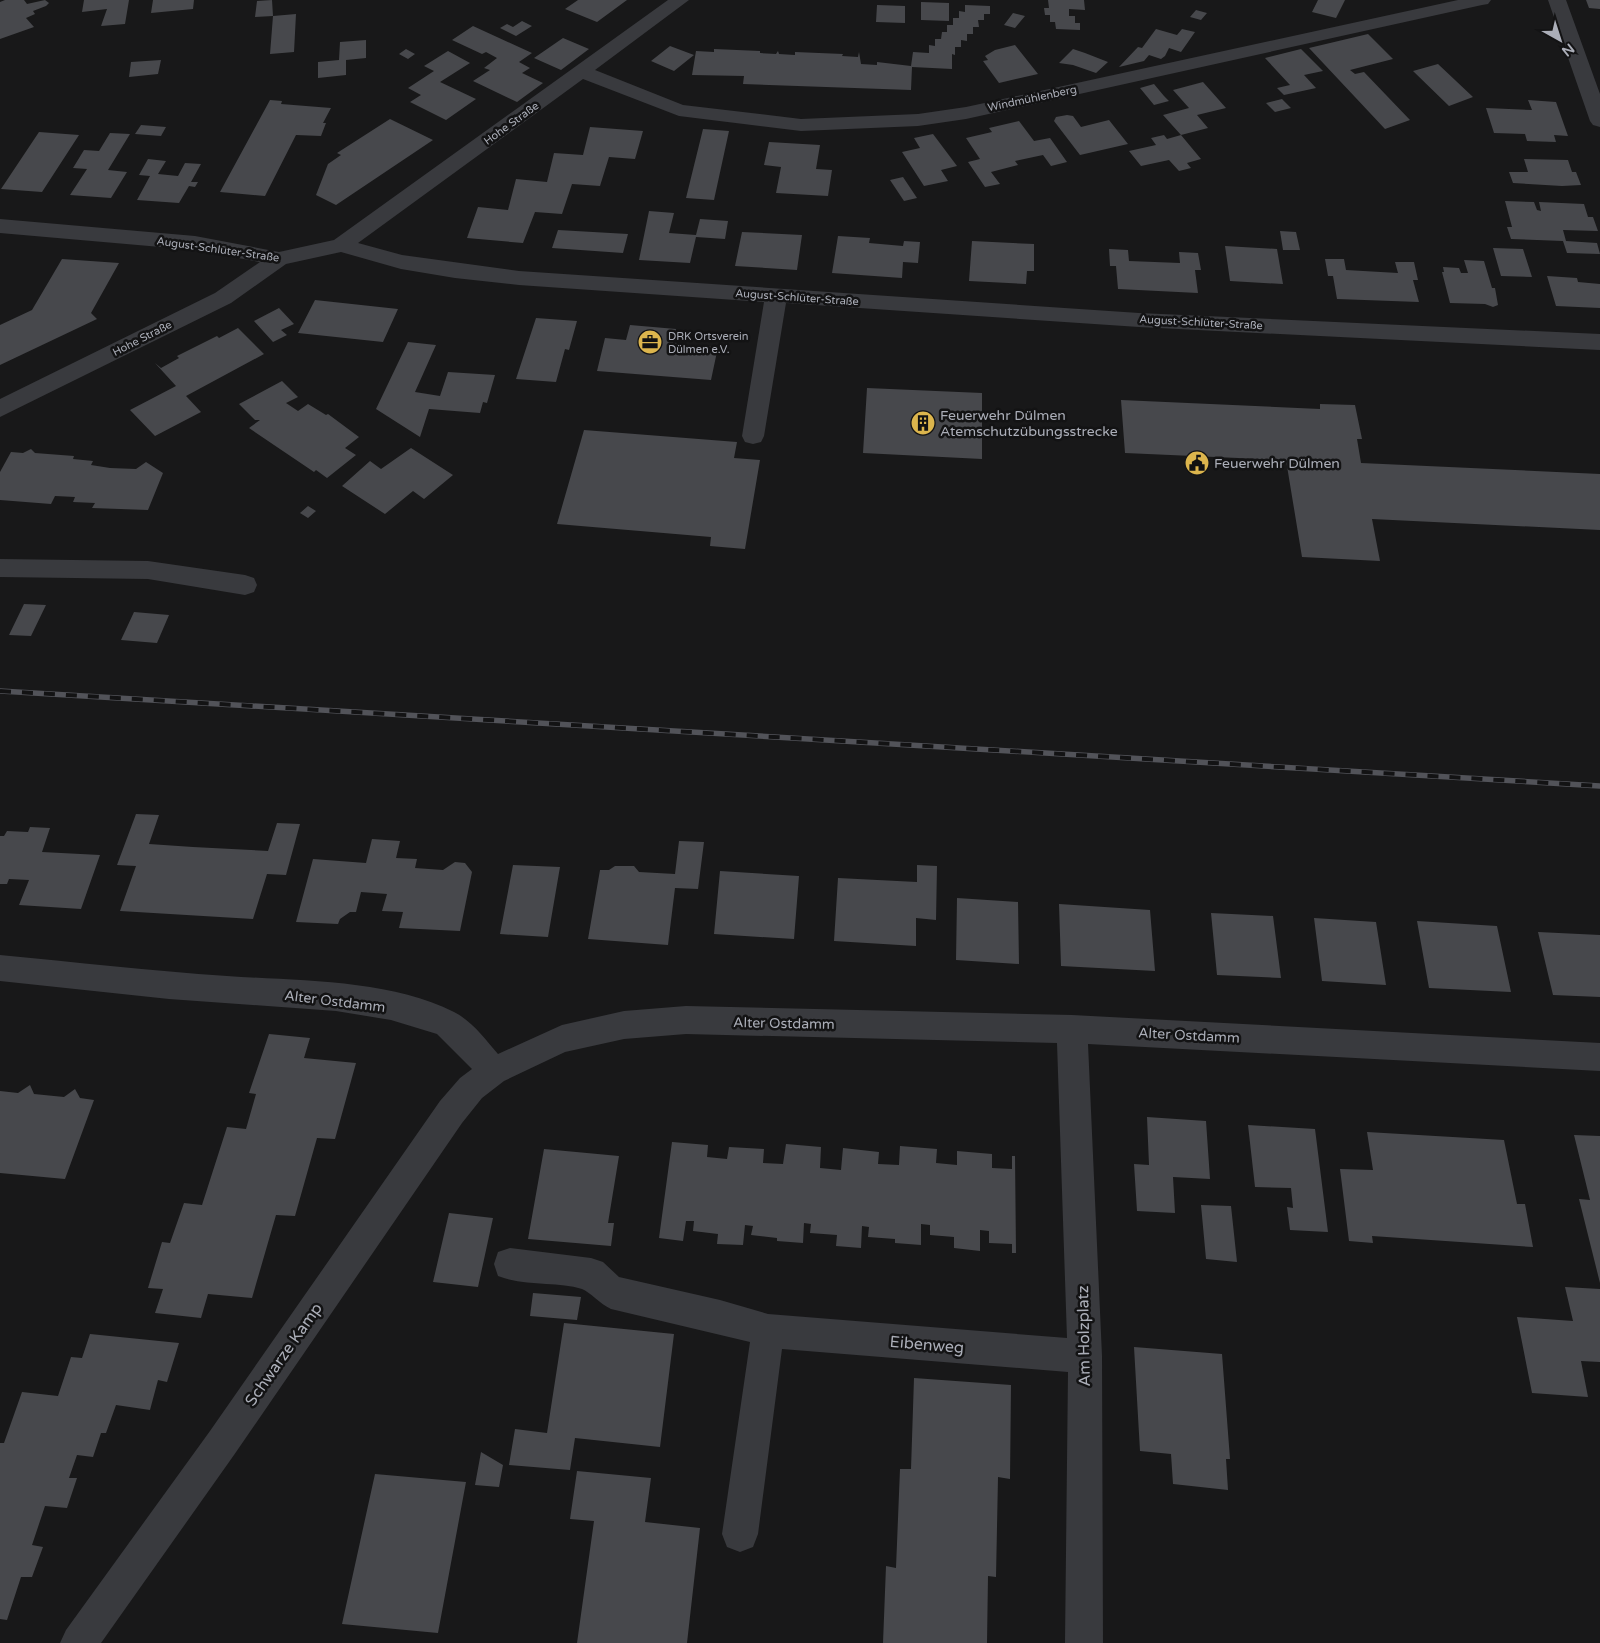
<svg xmlns="http://www.w3.org/2000/svg" width="1600" height="1643" viewBox="0 0 1600 1643" font-family="'Varela Round',sans-serif">
	<rect width="100%" height="100%" fill="#181819"/>
	<path fill="#47484c" d="M5,0h19l3,4 18,-4 4,3 -3,3 -13,5 2,3 -9,4 8,9 -34,12v-37z
		M84,0h45l-4,24 -24,2 6,-17 -25,3z
		M153,0h41l-1,9 -42,4z
		M272,0l1,16 -18,1 2,-16z
		M578,0h49l-30,22 -32,-13z
		M1048,0h36l1,10 -16,-1v7h6v7h5v7l-24,-1 -1,-7h-5v-7h-5l-1,-7h5z
		M1318,0h27l-9,18 -24,-6z
		M1586,0h14v9l-11,-1z
		M921,2l28,1v18l-28,-1z
		M877,5l28,1v17l-29,-1z
		M965,5l25,1v8h-6v6h-6l1,7h-6v7h-6v7l-6,-1v7h-6v8l-3,-1v15l-40,-2 -1,23 -168,-6 1,-8 -52,-1 4,-24 18,1v-3l46,2v2l16,1 2,-3 1,3 16,1v-3l48,2 -1,2 16,1 1,-5 2,12 16,1v-3l34,4 2,-14 16,1v-8l6,1v-7h6l1,-7h5v-7h6v-7h6v-7l6,1z
		M1196,10l11,3 -6,7 -11,-3z
		M1013,13l12,3 -10,12 -11,-3z
		M296,14l-2,38 -24,2 3,-38z
		M522,21l10,5 -16,10 -16,-8 7,-4 6,3z
		M473,26l59,27 -13,9 11,6 -8,5 21,10 -26,19 -44,-21 17,-11 -6,-2 13,-10 -11,-6 -4,2 -30,-14z
		M1156,29l21,6 5,-6 13,3 -14,20 -12,-4 -4,8 -4,3 -12,-4 -5,6 -25,6 19,-20 4,1z
		M1368,34l25,25 -43,11 5,4 9,-2 46,48 -25,9 -76,-81z
		M563,38l26,11 -28,21 -27,-12z
		M366,40v18l-20,2v15l-28,3v-16l21,-2 1,-18z
		M1015,45l23,29 -39,9 -16,-22 5,-1 -3,-4 10,-6z
		M670,46l24,9 -20,16 -23,-10z
		M406,49l9,5 -7,5 -9,-5z
		M1073,49l12,4 23,9 -12,11 -23,-8 -14,-2z
		M1301,49l22,22 -19,4 12,13 -32,7 -7,-7 13,-3 -25,-27z
		M448,51l22,12 -30,19 36,17 -30,21 -36,-18 11,-7 -13,-7 26,-17 -10,-5z
		M161,60l-3,14 -29,3 2,-15z
		M1438,64l35,33 -24,9 -36,-35z
		M1203,82l23,26 -29,7 11,13 -27,7 -18,-20 26,-7 -16,-18z
		M1154,84l10,12 5,5 -15,4 -14,-17z
		M1282,99l9,9 -16,4 -9,-9z
		M270,100l12,1 -1,3 50,4 -8,15h3l-5,13 -25,-1 -31,61 -45,-4z
		M1528,100l28,2 12,34 -14,-1 2,7 -29,-1 -2,-7 -31,-1 -8,-25 46,2z
		M1067,115l6,1 8,11 28,-7 19,24 -48,11 -26,-34 2,-4z
		M390,119l43,21 -97,65 -20,-10 12,-31 13,-9 -4,-2z
		M1019,121l15,20 16,-3 17,24 -16,4 -8,-11 -28,6 3,4 -27,7 9,12 -15,3 -17,-25 12,-3 -14,-21 26,-6 -3,-4z
		M141,125l25,2 -5,9 -26,-2z
		M590,127l53,4 -8,28 -26,-2 -9,29 -28,-2 -10,30 -27,-2 -12,31 -56,-5 11,-31 30,3 8,-31 31,3 7,-29 29,2z
		M703,129l26,2 -15,69 -28,-2z
		M39,132l40,3 -37,57 -41,-3z
		M110,133l20,1 -22,36 19,2 -16,26 -41,-3 17,-26 -14,-1 11,-18 15,1z
		M933,134l24,32 -16,4 7,11 -24,5 -22,-34 18,-4 -6,-10z
		M1164,135l3,4 14,-4 20,24 -14,4 4,5 -12,3 -10,-11 -28,6 -12,-15 27,-6 -5,-7z
		M769,142l51,3 -4,24 16,1 -4,26 -52,-3 5,-26 -17,-2z
		M148,159l18,2 -8,13 20,2 7,-13 16,1 -10,18h7l-3,5 -6,-1 -10,17 -42,-3 13,-24 -11,-1z
		M1524,159l44,1 4,12h4l5,13 -19,1 -49,-3 -4,-11h19z
		M903,177l14,21 -13,3 -14,-21z
		M1505,201l29,1 3,8 4,1 -2,-9 45,2 4,13h5l5,14 -35,-1 3,11 31,2 3,11 -33,-1 -4,-12 -52,-2 -4,-12h5z
		M649,211l25,2 -5,20 27,2 4,-16 28,2 -3,18 -29,-2 -6,26 -51,-3z
		M558,230l70,4 -5,19 -71,-5z
		M1280,231l16,1 4,18h-17z
		M742,232l60,3 -5,35 -62,-4z
		M838,236l32,2 -1,5 34,3 1,-5 16,1 -2,21 -15,-1 -1,16 -70,-5z
		M972,241l62,3v27h-7l-1,13 -57,-3z
		M1225,246l52,3 6,35 -53,-3z
		M1493,248l30,1 9,28 -31,-1z
		M1109,249l19,1 1,11 51,2 -1,-11 19,1 3,17h-6l3,23 -80,-4 -2,-23h-6z
		M62,259l57,4 -28,50 6,6 -97,46v-40l32,-15z
		M1325,259h19l2,11 52,3 -3,-11h19l4,18h-5l6,22 -82,-3 -4,-23h-5z
		M1464,260l20,1 8,27h3l3,17 -5,2 -8,-3 -35,-1 -8,-31h2l-1,-5 16,1 2,5h7z
		M1547,276l30,2 1,4 22,2v24l-44,-2z
		M315,300l83,9 -15,33 -85,-9z
		M279,308l15,16 -13,6 6,5 -14,7 -19,-21z
		M536,318l41,3 -8,29 -4,-1 -9,33 -40,-3z
		M630,325l46,4 -3,14 5,1 -1,1 41,2 -7,33 -114,-9 8,-33 21,2z
		M238,328l26,26 -78,42 15,16 -46,24 -25,-26 46,-24 -21,-23 6,5 18,-10 -2,-2 40,-20 2,2z
		M408,342l28,3 -21,47 25,4 8,-24 47,3 -8,28 -4,-1 -3,11 -51,-4 -9,28 -44,-28z
		M282,381l16,16 -12,6 12,8 10,-7 18,11 2,-1 31,23 -14,11 11,7 -29,23 -11,-8 -2,2 -65,-44 11,-8h-5l-16,-16z
		M867,388l115,5v66l-119,-6z
		M1121,400l199,9v-5l35,1 7,34h-5l4,24 239,11v56l-228,-11 8,42 -78,-4 -16,-97 -161,-7z
		M584,430l153,12 -3,16 26,2 -15,89 -35,-3 1,-9 -154,-13z
		M411,448l42,27 -29,24 -11,-8 -28,23 -43,-28 28,-25 11,8z
		M31,449l4,4 39,3 -1,3 20,2 -2,4 19,3 26,1 10,-7 17,11 -15,37 -56,-2 3,-5 -22,-1 2,-5 -20,-1 -4,8 -51,-4v-28l11,-20 12,1z
		M308,506l8,5 -8,7 -8,-5z
		M24,604l22,1 -15,31 -22,-1z
		M134,612l35,3 -12,28 -36,-3z
		M136,814l23,1 -10,29 44,3 75,4 9,-28 23,1 -14,51 -19,-1 -14,45 -133,-8 16,-45 -19,-1z
		M30,827l20,1 -8,24 58,3 -19,54 -62,-4 10,-25 -20,-1 -2,5h-7v-48h4l3,-5 21,1z
		M372,839l28,2 -4,17 21,1 -2,9 28,2 12,-8 10,1 7,9 -12,59 -61,-3 4,-16 -21,-1 5,-17 -26,-2 -5,20h-6l-10,7 -2,5 -42,-2 17,-63 53,4z
		M679,841l25,1 -6,47 -23,-1 -7,57 -80,-6 12,-69h9l6,-4h19l5,6 36,2z
		M513,865l47,2 -12,70 -48,-3z
		M917,865l20,1 -1,54 -20,-2v28l-82,-5 4,-63 79,4z
		M720,871l79,5 -5,63 -80,-5z
		M957,898l61,4 1,62 -63,-4z
		M1059,904l91,6 5,61 -94,-5z
		M1211,913l62,3 8,62 -64,-3z
		M1314,918l62,4 10,63 -64,-4z
		M1417,921l80,5 14,66 -82,-4z
		M1538,932l62,3v62l-47,-2z
		M269,1034l41,4 -6,20 52,5 -21,76 -18,-1 -22,78 -19,-1 -24,83 -44,-4 -7,24 -46,-5 8,-24 -15,-1 14,-46 8,1 14,-40 18,2 25,-78 19,2 10,-35 -7,-1z
		M30,1085l4,9 30,3 11,-8 5,9 14,2 -29,79 -65,-6v-82l18,2z
		M1147,1117l59,4 4,58 -37,-2 2,36 -38,-2 -3,-47 15,1z
		M1248,1125l67,4 13,103 -38,-2 -3,-23 6,1 -2,-20 -36,-1z
		M1367,1132l137,8 13,64h8l8,43 -161,-11 1,7 -24,-2 -9,-72 33,1z
		M1574,1135l26,1v147l-21,-84 11,1z
		M672,1142l36,3 -1,12 20,2 2,-12 35,2 -1,14 20,1 3,-20 35,3 -1,21 21,2 2,-22 36,4 -1,12 21,1 1,-19 37,3 -1,14 21,2v-14l35,3v14l20,1v-13h3l1,97h-4v-9l-23,-1v-12l-9,-1v21l-26,-3v-11l-24,-2v-10l-9,-1v21l-26,-2v-4l-27,-2 1,-10 -7,-1 -1,22 -25,-2 1,-11 -27,-2 1,-9 -7,-1 -1,20 -26,-2v-3l-26,-3 2,-9 -8,-1 -2,20 -26,-1 1,-10 -25,-3 1,-10h-8l-3,20 -24,-3z
		M544,1149l75,7 -11,67h6l-3,23 -83,-7z
		M1201,1205l30,1 6,56 -31,-3z
		M449,1213l44,5 -15,69 -45,-5z
		M1565,1287l35,2v73l-19,-1 7,36 -56,-4 -15,-76 56,4z
		M533,1293l48,4 -4,23 -47,-4z
		M564,1323l110,11 -14,113 -85,-9 -5,32 -61,-5 6,-36 32,4z
		M90,1334l89,9 -12,39 -9,-2 -8,30 -34,-5 -10,28h-5l-8,24 -16,-2 -8,23h8l-10,30 -22,-2 -13,39 11,2 -11,30h-11l-14,43 -7,-1v-176h4l18,-51 36,4 13,-39 11,1z
		M1134,1347l88,7 8,105h-4l2,31 -55,-6 -2,-30 -31,-3z
		M914,1378l97,7 -1,94 -12,-2 -2,100 -8,-1 -1,67h-104l3,-77 10,2 4,-99h11z
		M481,1452l22,13 -4,22 -24,-2z
		M577,1471l74,7 -6,44 55,6 -13,115h-110l17,-122 -24,-2z
		M375,1474l91,8 -28,151 -96,-9z"/>
	<g fill="none" stroke-linecap="round" stroke-linejoin="round">
		<path fill="#393a3e" fill-rule="evenodd" d="M668,0h21l-94,70 88,35 118,14 117,-5 48,-7 492,-107h33l-3,4 -6,1 -516,114 -48,7 -117,5 -122,-15 -96,-37 -225,164 44,12 117,16 620,42 461,21v16l-461,-23 -353,-24 -22,133 -3,6 -8,2 -8,-2 -3,-6 22,-134 -245,-17 -64,-7 -54,-9 -60,-17 -55,12 -55,39 -231,114v-18l215,-106 45,-31 -65,-12 -195,-17v-14l195,17 84,16 55,-12z
			M1548,0h18l34,94v33l-7,-2 -3,-4z
			M0,559l148,2 97,14 9,3 3,7 -3,7 -9,3 -97,-16 -148,-2z
			M0,955c75,7 151,16 227,21 72,5 161,3 227,36 18,9 31,27 44,42l64,-29 62,-14 62,-5 386,9 528,28v28l-512,-27 14,312 1,287h-38l3,-271 -286,-23 -24,185 -5,13 -13,5 -13,-5 -5,-13 28,-192 -139,-33c-11,-5 -21,-17 -29,-20 -25,-8 -56,-2 -84,-13l-4,-12 4,-12 12,-4 81,10 12,4 16,15 101,23 48,14 299,24 -10,-295 -371,-9 -62,5 -59,13 -61,29 -22,17 -20,25 -228,332 -133,188h-41l6,-13 144,-199 230,-330 20,-23 12,-9 -35,-35 -46,-14 -55,-9 -167,-12 -169,-18z"/>
		<defs>
			<path id="rail" d="M0,691l1600,95"/>
		</defs>
		<use href="#rail" stroke="#525359" stroke-width="5.5"/>
		<use href="#rail" stroke="#131314" stroke-width="4" stroke-dasharray="11" stroke-linecap="butt"/>
	</g>
	<defs>
		<symbol id="office-disc" viewBox="-11 -11 22 22"><circle r="9.5" fill="#dcb54d" stroke="#131314"/><path d="M-6-3h4V-5.5h4V-3h4V5H-6ZM-1-4.5V-3h2v-1.5ZM-6 0V1H6V0Z" fill="#111"/></symbol>
		<symbol id="building-disc" viewBox="-11 -11 22 22"><circle r="9.5" fill="#dcb54d" stroke="#131314"/><path d="M-4-6H4V6H1V3H-1V6H-4ZM-2.5-4.3h1.7v1.8h-1.7ZM.8-4.3h1.7v1.8H.8ZM-2.5-1h1.7V.8h-1.7ZM.8-1h1.7V.8H.8Z" fill="#111"/></symbol>
		<symbol id="civic-disc" viewBox="-11 -11 22 22"><circle r="9.5" fill="#dcb54d" stroke="#131314"/><path d="M-.6-6.5H3V-4.5H.6V-3L4-1V1h2V6H-6V1h2V-1L-.6-3ZM-1.2 2.5V6h2.4V2.5Z" fill="#111"/></symbol>
	</defs>
	<g fill-rule="evenodd">
		<use href="#office-disc" x="636" y="328" width="28" height="28"/>
		<use href="#building-disc" x="909" y="409" width="28" height="28"/>
		<use href="#civic-disc" x="1183" y="449" width="28" height="28"/>
	</g>
	<g text-anchor="middle" stroke-width="5" stroke-linejoin="round" paint-order="stroke">
		<g font-size="11" fill="#abaeb8" stroke="#131314">
			<text transform="translate(1032 98) rotate(-12)" y="4">Windmühlenberg</text>
			<text transform="translate(511 123) rotate(-36)" y="4">Hohe Straße</text>
			<text transform="translate(218 249) rotate(8)" y="4">August-Schlüter-Straße</text>
			<text transform="translate(797 297) rotate(4)" y="4">August-Schlüter-Straße</text>
			<text transform="translate(1201 322) rotate(3)" y="4">August-Schlüter-Straße</text>
			<text transform="translate(142 338) rotate(-27)" y="4">Hohe Straße</text>
		</g>
		<g font-size="11" fill="#abaeb8" stroke="#131314" text-anchor="start">
			<text x="668" y="340">DRK Ortsverein<tspan x="668" dy="13">Dülmen e.V.</tspan></text>
		</g>
		<g font-size="14" fill="#abaeb8" stroke="#131314" text-anchor="start">
			<text x="940" y="420">Feuerwehr Dülmen<tspan x="940" dy="16">Atemschutzübungsstrecke</tspan></text>
			<text x="1214" y="468">Feuerwehr Dülmen</text>
		</g>
		<g font-size="14" fill="#abaeb8" stroke="#131314">
			<text transform="translate(335 1001) rotate(7)" y="5">Alter Ostdamm</text>
			<text transform="translate(784 1023) rotate(1)" y="5">Alter Ostdamm</text>
			<text transform="translate(1189 1035) rotate(3)" y="5">Alter Ostdamm</text>
		</g>
		<g font-size="16" fill="#abaeb8" stroke="#131314">
			<text transform="translate(1083 1336) rotate(-91)" y="6">Am Holzplatz</text>
			<text transform="translate(927 1344) rotate(5)" y="6">Eibenweg</text>
			<text transform="translate(283 1354) rotate(-55)" y="6">Schwarze Kamp</text>
		</g>
	</g>
	<g transform="translate(1560 40) rotate(141)" stroke="#131314" stroke-width="4" paint-order="stroke">
	<path d="M0-4L9 19L0 12L-9 19Z" fill="#abaeb8"/>
	<text y="-8" font-size="14" font-weight="bold" text-anchor="middle" fill="#abaeb8">N</text>
	</g>
</svg>
